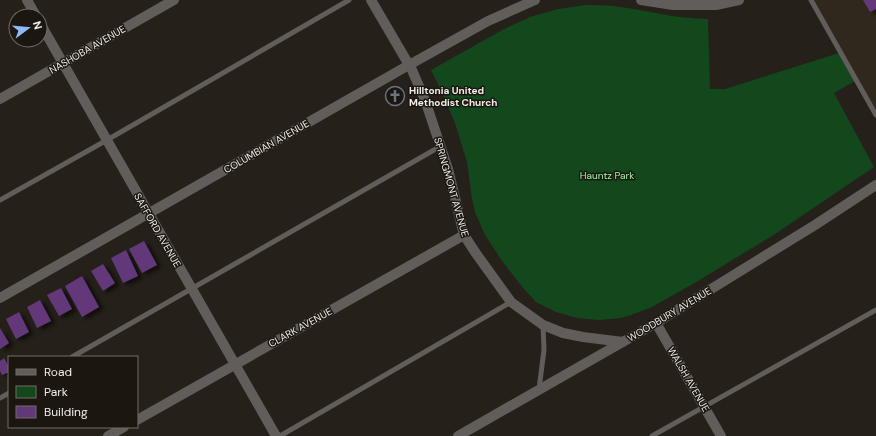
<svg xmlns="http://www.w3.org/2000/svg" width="876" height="436" viewBox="0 0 876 436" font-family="'DM Sans',sans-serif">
	<defs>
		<filter id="shadow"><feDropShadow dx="4.5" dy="2.5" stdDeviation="2" flood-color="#0009"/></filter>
	</defs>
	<rect width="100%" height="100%" fill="#252019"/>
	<path fill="#30281c" d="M808,0h68v119l-37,-66z"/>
	<path fill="#13481d" d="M586,5c10,0 19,0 28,1 33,4 61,13 94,13l2,70h15l114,-36 16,28 -21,12 40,74 -99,67 -77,47 -46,26 -21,8 -10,3 -22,2 -22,-2 -21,-6 -20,-10 -12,-13 -22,-28 -17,-26 -10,-23 -3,-13 -5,-37 -12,-39 -15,-35 -9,-18 73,-41 26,-12 28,-8z"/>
	<path fill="#62387a" filter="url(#shadow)" d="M863,0h13v9l-6,3z
		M144,241l13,24 -15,8 -13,-24z
		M126,250l12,26 -15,7 -12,-25z
		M103,264l12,19 -12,8 -12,-20z
		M82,276l17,31 -17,10 -17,-31z
		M61,288l11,21 -13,7 -12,-21z
		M40,300l11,21 -14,7 -10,-21z
		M19,312l10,20 -13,7 -10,-20z
		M0,328l9,15 -9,6z
		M4,358l5,9v5l-7,3 -2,-4v-10z"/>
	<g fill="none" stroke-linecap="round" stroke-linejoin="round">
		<path stroke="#605d5a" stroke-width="5" d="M811,0l65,115
			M0,200l107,-60 242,-140
			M72,357l369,-211
			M539,389l5,-39 -1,-25
			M0,398l9,-5
			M280,436l231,-134
			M652,436l224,-126"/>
		<path stroke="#605d5a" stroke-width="10" d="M27,0l9,16
			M371,0l41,70 13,30 23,69 16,66 11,17 36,50 32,23 20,8 20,4 40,5
			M641,0l32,5h43l23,-5
			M40,23l236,413
			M0,99l174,-99
			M0,298l409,-233 79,-44 47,-21
			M656,323l65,113
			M137,420l327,-185
			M108,436l16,-9
			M458,436l198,-113 159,-98 61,-40"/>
	</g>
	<defs>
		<symbol id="church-ring" viewBox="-11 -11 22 22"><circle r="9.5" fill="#1b1710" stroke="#6b7280" stroke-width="1.5"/><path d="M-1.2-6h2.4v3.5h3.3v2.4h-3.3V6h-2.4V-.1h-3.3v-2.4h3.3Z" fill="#6b7280"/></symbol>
	</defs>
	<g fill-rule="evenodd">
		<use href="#church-ring" x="384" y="85" width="22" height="22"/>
	</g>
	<g text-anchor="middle" stroke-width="3" stroke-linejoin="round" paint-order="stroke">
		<g font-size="10" fill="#f1eee9" stroke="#1b1710">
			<text transform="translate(87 49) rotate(-30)" y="4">NASHOBA AVENUE</text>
			<text transform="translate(266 146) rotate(-30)" y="4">COLUMBIAN AVENUE</text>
			<text transform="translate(452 187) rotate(74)" y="4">SPRINGMONT AVENUE</text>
			<text transform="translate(158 230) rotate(60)" y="4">SAFFORD AVENUE</text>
			<text transform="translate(669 314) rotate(-31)" y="4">WOODBURY AVENUE</text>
			<text transform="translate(300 327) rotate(-29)" y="4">CLARK AVENUE</text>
			<text transform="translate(689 379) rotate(60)" y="4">WALSH AVENUE</text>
		</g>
		<g font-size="10" font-weight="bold" fill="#f1eee9" stroke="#1b1710" text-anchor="start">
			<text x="409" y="94">Hilltonia United<tspan x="409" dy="12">Methodist Church</tspan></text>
		</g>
		<g font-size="10" fill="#9bf8a5" stroke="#1b1710">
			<text x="607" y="179">Hauntz Park</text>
		</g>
	</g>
	<rect x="8" y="356" width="130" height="72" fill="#1b1710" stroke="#716d67"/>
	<rect x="16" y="369" width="20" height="6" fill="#605d5a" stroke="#716d67"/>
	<text x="44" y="376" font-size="12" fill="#f1eee9">Road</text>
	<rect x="16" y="386" width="20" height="12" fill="#13481d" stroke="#716d67"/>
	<text x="44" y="396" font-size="12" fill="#f1eee9">Park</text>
	<rect x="16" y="406" width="20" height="12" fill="#62387a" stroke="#716d67"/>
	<text x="44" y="416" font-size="12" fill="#f1eee9">Building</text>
	<g transform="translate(28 28) rotate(74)"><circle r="19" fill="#1b1710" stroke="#716d67"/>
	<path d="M0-3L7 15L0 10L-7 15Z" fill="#8fb8fd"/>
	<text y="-6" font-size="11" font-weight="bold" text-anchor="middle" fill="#f1eee9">N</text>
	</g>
</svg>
